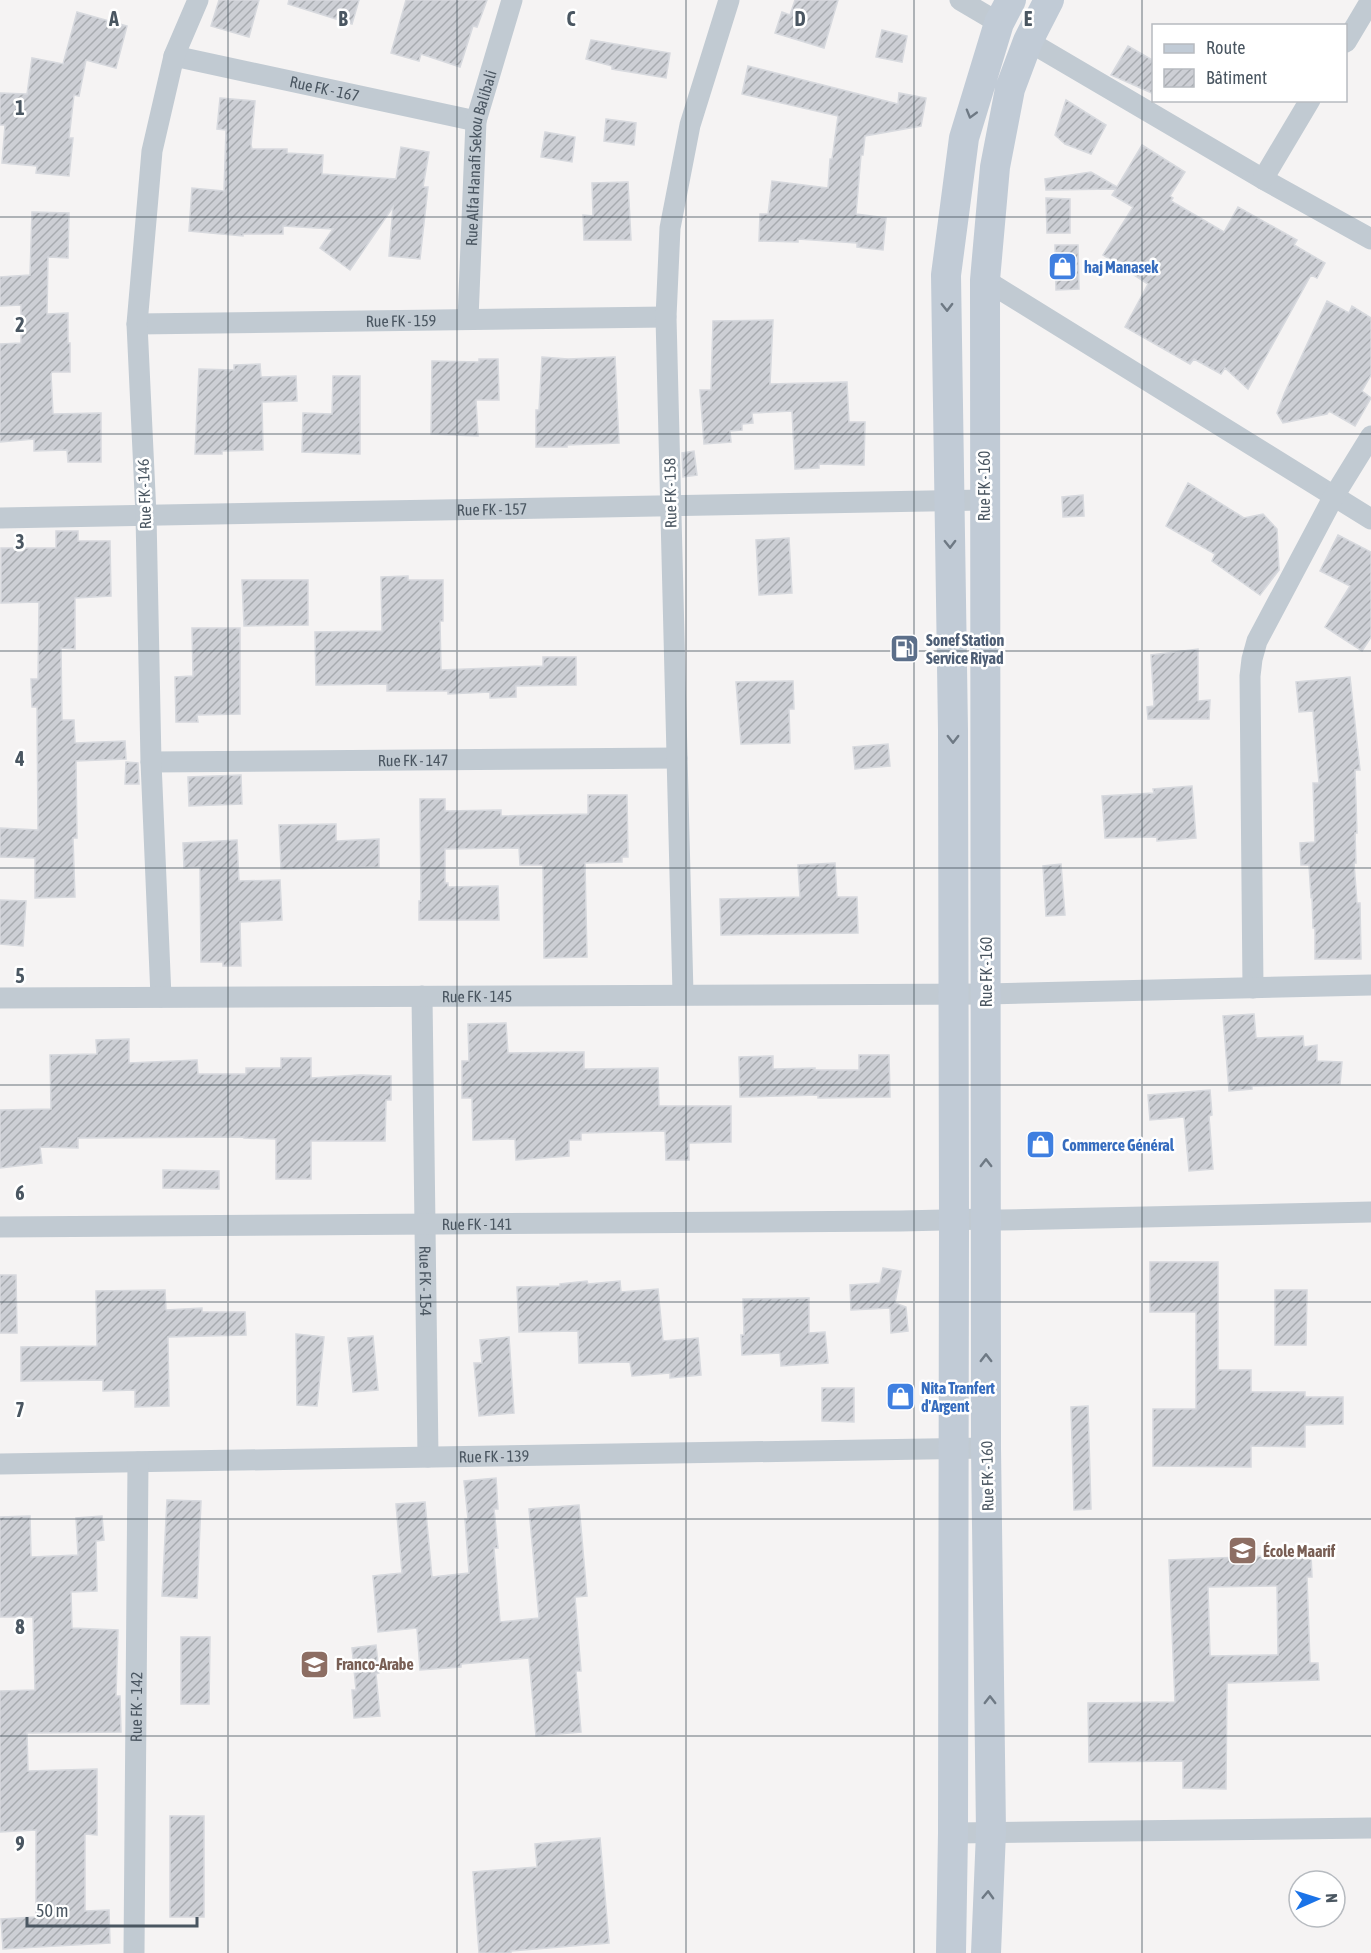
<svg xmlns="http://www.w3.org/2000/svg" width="1371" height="1953" viewBox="0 0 1371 1953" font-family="'Asap Condensed',sans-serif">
	<defs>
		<pattern id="building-hatch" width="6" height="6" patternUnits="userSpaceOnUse" patternTransform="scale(1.5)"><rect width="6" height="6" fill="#cdcfd5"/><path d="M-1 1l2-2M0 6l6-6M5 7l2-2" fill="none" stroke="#a8abb0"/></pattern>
	</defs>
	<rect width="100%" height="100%" fill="#f5f3f3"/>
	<path fill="url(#building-hatch)" stroke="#d7d9de" stroke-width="1.5" fill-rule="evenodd" d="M219,0h40l-10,37 -38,-11z
		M289,0h70l-7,24 -64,-20z
		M406,0h81l-10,27 -4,-1 -13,41 -39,-13 -2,7 -28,-8z
		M795,0h43l-14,48 -49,-15 7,-21 8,3z
		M77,12l50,14 -11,42 -30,-8 -7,36 -5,-1 -5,43h4l-4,38 -33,-3 1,-7 -35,-3 3,-38h-5v-32l27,1 5,-36 31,6z
		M882,30l25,6 -5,26 -26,-5z
		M591,40l79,13 -4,25 -54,-9v-3l-26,-7z
		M1128,46l26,15v33l-43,-19z
		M748,66l150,38 1,-11 27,5 -5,28 -56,10 -2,19h-2l-5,59 30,4 -3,32 -26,-3v-4l-59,-4v3l-39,-1 1,-27h8l4,-33 56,7 2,-29h2l6,-43 -96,-22z
		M220,98l35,3 -4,44 1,4h35v4l36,2 -1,19 74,5 5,-32 28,5 -6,35h5l-8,72 -31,-3 4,-49 -43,63 -30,-22 13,-19 -50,-3v8h-40v2l-54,-5 3,-43 32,3 2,-61 -9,-1z
		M1066,100l40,25 -15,29 -26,-10 -10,-9z
		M606,119l30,4 -2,22 -30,-4z
		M545,132l30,5 -3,25 -31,-5z
		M1142,145l43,27 -15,24 3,2 -2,3 53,31 14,-25 59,33 -3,5 31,18 -8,15 -6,-3 -63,114 -23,-21 -4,6 -27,-15 -4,5 -65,-37 23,-43 -45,-29 30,-48 -21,-12 4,-6 -70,1 -1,-11 46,-7 26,15z
		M628,182l3,58h-47l-1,-25 10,1 -1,-33z
		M1046,198l24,1v34h-23z
		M32,212l37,1 -1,45 -20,-1 -1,57 21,-1v30h2v29h-18l-1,2 2,40 48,-1v49h-33l-1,-12 -33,1v-12l-34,3v-98l21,-1v-38l-21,1v-29l30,-2z
		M1055,245h23l1,44 -23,1z
		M1327,301l22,12 3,-7 19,12v57l-9,16 9,7 -16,28 -26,-15 -2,3 -44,9 -6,-10 8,-21z
		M773,320l-3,64 77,-2 2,40h16l-1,43 -45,-1v4l-24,1 -3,-58 -40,2 1,10 -11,1v6l-12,1 1,11 -27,2 -4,-54h11l2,-69z
		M542,357l26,2 47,-2 4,86 -52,2v2h-31v-37h3z
		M479,359h19l1,41h-23l2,36 -47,-2 1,-73 47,1z
		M260,364l1,13 35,-1 1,25 -35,1 1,48 -41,1v3h-27l4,-85 35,1v-5z
		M333,376h27v78l-58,-2 1,-39 29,1z
		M694,451l3,24 -14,2 -1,-24z
		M1188,483l56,35 19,-4 14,15 2,41 -19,25 -48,-34 3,-7 -49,-28z
		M1083,495l1,21 -21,1 -1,-20z
		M56,531h22v10h32l1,55 -36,2v51l-14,-1 1,72h12l1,23 50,-2 1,18 -50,2 1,77h-4l2,59 -40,1v-40l-35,-1v-29l38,2 -1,-123h-5l-1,-28h7l1,-77 -38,1v-55h55z
		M1338,535l33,17v85l-9,14 -37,-24 25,-41 -30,-15z
		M789,538l3,55 -33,2 -3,-55z
		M408,576v4h35v41h-3l1,49 102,-4v-9h33v28l-60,1v11l-26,1v-6l-42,2v-3h-61v-7l-71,1 -1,-53 67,-1 -1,-54z
		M242,580h66v45l-64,1z
		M192,628h48v86l-43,1 1,7h-22l-1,-45 18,-1z
		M1198,649v52l12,-1 -1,19h-61l-1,-12 7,-1 -3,-51z
		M1350,677l10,93h-5l2,63h-2l1,30h-2l3,40h3l1,56h-46v-31h-2l-1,-32 -1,1 -2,-32h-8l-1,-22 15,-1 -2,-59h6l-6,-72 -14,1 -3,-30z
		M793,681l1,28h-5l1,34 -49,1 -5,-62z
		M888,744l2,22 -35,3 -2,-22z
		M126,762l12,1 1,21h-14z
		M241,775l1,29 -53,2 -1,-29z
		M1192,786l4,52 -39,3v-4l-52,1 -3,-42 52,-3 -1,-4z
		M588,795h39l1,62h-6v5l-37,1 2,94 -43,1 -1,-93h-23l-1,-17 -74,1v34h3v4l50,-1 1,34h-80v-19h2l-1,-102h25v12l56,-1v6l87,-2z
		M336,824v17l43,-2v28l-98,2 -2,-44z
		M237,840l2,41 41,-1 2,40 -42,2 1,44h-18v-4h-22l-1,-95 -16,1 -1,-25z
		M835,863l2,34h20l1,36 -137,2 -1,-36 80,-2 -2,-32z
		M1061,864l4,51 -19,1 -3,-50z
		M0,900l26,1 -3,45 -23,-2z
		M1254,1014l2,24 47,-2 1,11 13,-2v16l25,1 -2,22 -88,2v3l-23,2 -6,-75z
		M506,1023l2,30 76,-1v17l74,-1 1,38h72v36l-42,1v17h-23l-1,-29 -84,2v7h-12v16l-53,4 -1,-21 -42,1 -1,-42h-10v-37h7l-1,-37z
		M129,1039v24l68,-3 1,14h48v-6h35v-10h30v20l49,-3 31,1v24h-5l-1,41h-74v38h-35v-40l-32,-1v-1l-166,1v10l-38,-1 2,16 -42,5v-58l51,-1 -1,-54 47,-1 -1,-14z
		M859,1055h30l1,42 -72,1v-3l-78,2 -1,-40 34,-1v13l42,-1v2h44z
		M1210,1090l2,25 -3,1 4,53 -24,2 -5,-54 -34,3 -2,-25z
		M163,1170l56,1v18l-56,-1z
		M1150,1262h68v108h33v22h54v5h38v27l-38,1v22l-54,-1v21l-98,-1v-57h43v-97h-46z
		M883,1268l18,3 -6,32 11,4 2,24 -17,2 -1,-25 -39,2 -1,-25 30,-2z
		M0,1275h16l1,58h-17z
		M587,1281l1,3 32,-3 1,11 37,-3 5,52 35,-3 3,37 -31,3v-5l-38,3 -2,-14 -51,1 -1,-32 -59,1 -2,-45 43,-1v-2z
		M165,1290l1,20 36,-2v4h43l1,23 -78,2 1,69 -34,1v-17l-32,1v-11l-82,1v-34l76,-1 -1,-55z
		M1275,1290h32l-1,55h-31z
		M809,1298v35l16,-1 3,31 -47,3 -1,-13 -38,2 -1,-20h3l-1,-36z
		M296,1334l28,3 -7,69 -20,-1z
		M373,1336l5,54 -25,2 -5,-54z
		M509,1337l5,76 -35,3 -5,-53h8l-2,-23z
		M822,1388h32v34l-32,-1z
		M1088,1406l3,103 -17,1 -3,-103z
		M496,1478l2,31h-4l4,39h-4l6,74 39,-4 -10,-109 50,-4 8,91 -12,1 6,74h-5l5,61 -45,4 -7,-78 -68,6v3l-41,3 -3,-42 -39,4 -5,-56 29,-3 -6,-69 29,-2 7,75 37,-4 -4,-54h3l-4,-38z
		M167,1500l34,1 -4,97 -35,-2z
		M30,1516l1,41 47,-2 -2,-37 26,-2 2,24 -8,1 1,50 -26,1 1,36 46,2 -2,66h4l1,36 -94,1 1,38 69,-2v66l-12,-1v77l24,-1 1,33 -107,6 -2,-30 35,-2v-87l-36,2v-141l35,-1 -2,-73h-33v-100z
		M1311,1554l1,23h-5l3,86h8l1,17 -92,3 -1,106 -43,-1v-27l-94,1 -1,-59 87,-1 -6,-142zM1277,1586l1,69 -68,1 -2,-69z
		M181,1637h29l-1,67h-28z
		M376,1645l3,28 -3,1 4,42 -26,2 -2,-28h4l-4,-42z
		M170,1816h34v101h-34z
		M600,1838l9,105 -98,8v2h-32l-6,-81 64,-5 -2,-23z"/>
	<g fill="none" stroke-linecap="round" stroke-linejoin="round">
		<g stroke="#c1cad2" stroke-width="21">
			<path d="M960,0l39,23"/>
			<path d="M1028,41l235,138 108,60"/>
			<path d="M1346,42l25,-42"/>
			<path id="s1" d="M174,56l302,65"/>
			<path d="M1263,179l47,-79"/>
			<path d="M985,280l386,239"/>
			<path id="s2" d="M468,319l8,-198 36,-121"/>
			<path id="s3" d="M137,324l529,-7"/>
			<path id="s4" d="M0,518l984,-18"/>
			<path id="s5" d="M151,762l526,-4"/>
			<path d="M1253,988l-3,-312 2,-17 5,-18 77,-145 37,-60"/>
			<path d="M683,994l-17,-677 4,-89 20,-103 39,-125"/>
			<path id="s6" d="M422,996l6,461"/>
			<path d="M161,997l-10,-235 -5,-247 -9,-191 15,-173 22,-95 24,-56"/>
			<path id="s7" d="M0,998l986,-4 385,-9"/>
			<path id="s8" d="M0,1227l901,-6 85,-2 15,1 370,-8"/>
			<path id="s9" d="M0,1464l986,-16"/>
			<path d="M953,1833l418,-5"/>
			<path id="s10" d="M134,1953l4,-491"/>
		</g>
		<path stroke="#c1cbd6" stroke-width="30" d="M951,1953l2,-120 1,-613 -1,-490 -7,-455 18,-137 35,-115 12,-23
			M986,1953l5,-121 -5,-384 -1,-1168 10,-113 15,-78 18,-48 21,-41"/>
	</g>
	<defs><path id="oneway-chevron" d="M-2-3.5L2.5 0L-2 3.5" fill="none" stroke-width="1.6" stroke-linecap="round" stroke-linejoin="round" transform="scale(1.5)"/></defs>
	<g stroke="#6e7984">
		<use href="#oneway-chevron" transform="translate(971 114) rotate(106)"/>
		<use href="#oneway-chevron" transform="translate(947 307) rotate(89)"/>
		<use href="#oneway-chevron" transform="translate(950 544) rotate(89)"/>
		<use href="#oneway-chevron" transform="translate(953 739) rotate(90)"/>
		<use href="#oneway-chevron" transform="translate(986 1163) rotate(-90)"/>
		<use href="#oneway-chevron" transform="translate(986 1358) rotate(-90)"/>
		<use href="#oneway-chevron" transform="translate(990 1700) rotate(-90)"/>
		<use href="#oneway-chevron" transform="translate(988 1895) rotate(-88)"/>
	</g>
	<path fill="none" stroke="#4a5661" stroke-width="1.5" stroke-opacity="0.55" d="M228,0v1953M457,0v1953M686,0v1953M914,0v1953M1142,0v1953M0,217h1371M0,434h1371M0,651h1371M0,868h1371M0,1085h1371M0,1302h1371M0,1519h1371M0,1736h1371"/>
	<defs>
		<symbol id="shop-square" viewBox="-11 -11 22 22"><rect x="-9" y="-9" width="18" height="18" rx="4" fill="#3f7fe0" stroke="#fff"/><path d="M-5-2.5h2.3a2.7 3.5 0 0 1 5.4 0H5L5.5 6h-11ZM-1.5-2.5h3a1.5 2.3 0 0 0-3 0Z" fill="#fff"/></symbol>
		<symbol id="fuel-square" viewBox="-11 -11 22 22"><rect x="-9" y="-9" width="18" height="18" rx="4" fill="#5c6f8a" stroke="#fff"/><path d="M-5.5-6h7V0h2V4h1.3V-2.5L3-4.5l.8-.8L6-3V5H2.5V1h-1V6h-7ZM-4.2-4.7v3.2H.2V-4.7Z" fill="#fff"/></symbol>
		<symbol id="school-square" viewBox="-11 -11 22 22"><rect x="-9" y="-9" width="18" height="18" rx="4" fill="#8d6e63" stroke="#fff"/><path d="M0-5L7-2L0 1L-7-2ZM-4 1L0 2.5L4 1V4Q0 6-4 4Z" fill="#fff"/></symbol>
	</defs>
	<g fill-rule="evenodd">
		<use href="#shop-square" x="1046" y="250" width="33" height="33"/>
		<use href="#fuel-square" x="888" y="632" width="33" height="33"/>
		<use href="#shop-square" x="1024" y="1128" width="33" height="33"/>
		<use href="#shop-square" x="884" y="1380" width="33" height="33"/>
		<use href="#school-square" x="1226" y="1534" width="33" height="33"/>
		<use href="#school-square" x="298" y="1648" width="33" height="33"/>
	</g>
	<g text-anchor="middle" stroke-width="5" stroke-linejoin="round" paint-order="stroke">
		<g font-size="16" fill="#4a5661" stroke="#fff">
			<text dy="6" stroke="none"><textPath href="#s1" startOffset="154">Rue FK - 167</textPath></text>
			<text dy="6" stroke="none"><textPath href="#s2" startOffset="162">Rue Alfa Hanafi Sekou Balibali</textPath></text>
			<text dy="6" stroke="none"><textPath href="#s3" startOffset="264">Rue FK - 159</textPath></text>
			<text transform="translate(984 486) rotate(-90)" y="6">Rue FK - 160</text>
			<text transform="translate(670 493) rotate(-91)" y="6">Rue FK - 158</text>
			<text transform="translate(144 494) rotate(-92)" y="6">Rue FK - 146</text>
			<text dy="6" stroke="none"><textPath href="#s4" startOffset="492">Rue FK - 157</textPath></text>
			<text dy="6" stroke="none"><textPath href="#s5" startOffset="262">Rue FK - 147</textPath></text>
			<text transform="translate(986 972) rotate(-90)" y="6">Rue FK - 160</text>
			<text dy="6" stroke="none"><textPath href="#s7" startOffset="477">Rue FK - 145</textPath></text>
			<text dy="6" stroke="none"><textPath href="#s8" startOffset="477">Rue FK - 141</textPath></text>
			<text dy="6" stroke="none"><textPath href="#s6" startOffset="285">Rue FK - 154</textPath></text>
			<text dy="6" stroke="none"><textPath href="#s9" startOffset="494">Rue FK - 139</textPath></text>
			<text transform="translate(987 1476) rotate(-91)" y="6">Rue FK - 160</text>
			<text dy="6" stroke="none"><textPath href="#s10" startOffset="246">Rue FK - 142</textPath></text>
		</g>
		<g font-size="16" font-weight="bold" fill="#366cbe" stroke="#fff" text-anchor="start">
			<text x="1084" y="273">haj Manasek</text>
			<text x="1062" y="1151">Commerce Général</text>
			<text x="921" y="1394">Nita Tranfert<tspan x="921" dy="18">d'Argent</tspan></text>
		</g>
		<g font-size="16" font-weight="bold" fill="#4e5e75" stroke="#fff" text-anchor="start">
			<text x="926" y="646">Sonef Station<tspan x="926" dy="18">Service Riyad</tspan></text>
		</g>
		<g font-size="16" font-weight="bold" fill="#785e54" stroke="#fff" text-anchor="start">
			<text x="1263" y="1557">École Maarif</text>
			<text x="336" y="1670">Franco-Arabe</text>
		</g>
	</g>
	<g font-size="20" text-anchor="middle" font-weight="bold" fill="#4a5661" stroke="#fff" stroke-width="5" stroke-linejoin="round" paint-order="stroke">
		<text x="114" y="26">A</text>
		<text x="343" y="26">B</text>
		<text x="571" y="26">C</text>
		<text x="800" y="26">D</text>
		<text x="1028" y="26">E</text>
		<text x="20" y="115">1</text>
		<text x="20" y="332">2</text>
		<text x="20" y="549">3</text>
		<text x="20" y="766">4</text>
		<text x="20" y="983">5</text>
		<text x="20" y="1200">6</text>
		<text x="20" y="1417">7</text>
		<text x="20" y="1634">8</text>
		<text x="20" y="1851">9</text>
	</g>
	<rect x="1152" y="24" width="195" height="78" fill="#ffffff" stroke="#b7bbc0" stroke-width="1.5"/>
	<rect x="1164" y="44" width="30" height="9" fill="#c1cbd6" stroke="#b7bbc0" stroke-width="1.5"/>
	<text x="1206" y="54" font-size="18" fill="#4a5661">Route</text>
	<rect x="1164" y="69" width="30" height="18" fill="url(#building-hatch)" stroke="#b7bbc0" stroke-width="1.5"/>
	<text x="1206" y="84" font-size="18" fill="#4a5661">Bâtiment</text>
	<g transform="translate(1317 1899) rotate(87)"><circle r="28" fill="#ffffff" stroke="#b7bbc0" stroke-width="1.5"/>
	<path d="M0-4.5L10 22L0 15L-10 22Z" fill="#1a73e8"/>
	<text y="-9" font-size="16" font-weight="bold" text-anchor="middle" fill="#4a5661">N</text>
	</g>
	<path d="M27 1917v9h170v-9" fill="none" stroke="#4a5661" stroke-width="3"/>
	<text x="36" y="1917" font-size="18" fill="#4a5661" stroke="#ffffff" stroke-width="4.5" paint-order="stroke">50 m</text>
</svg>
